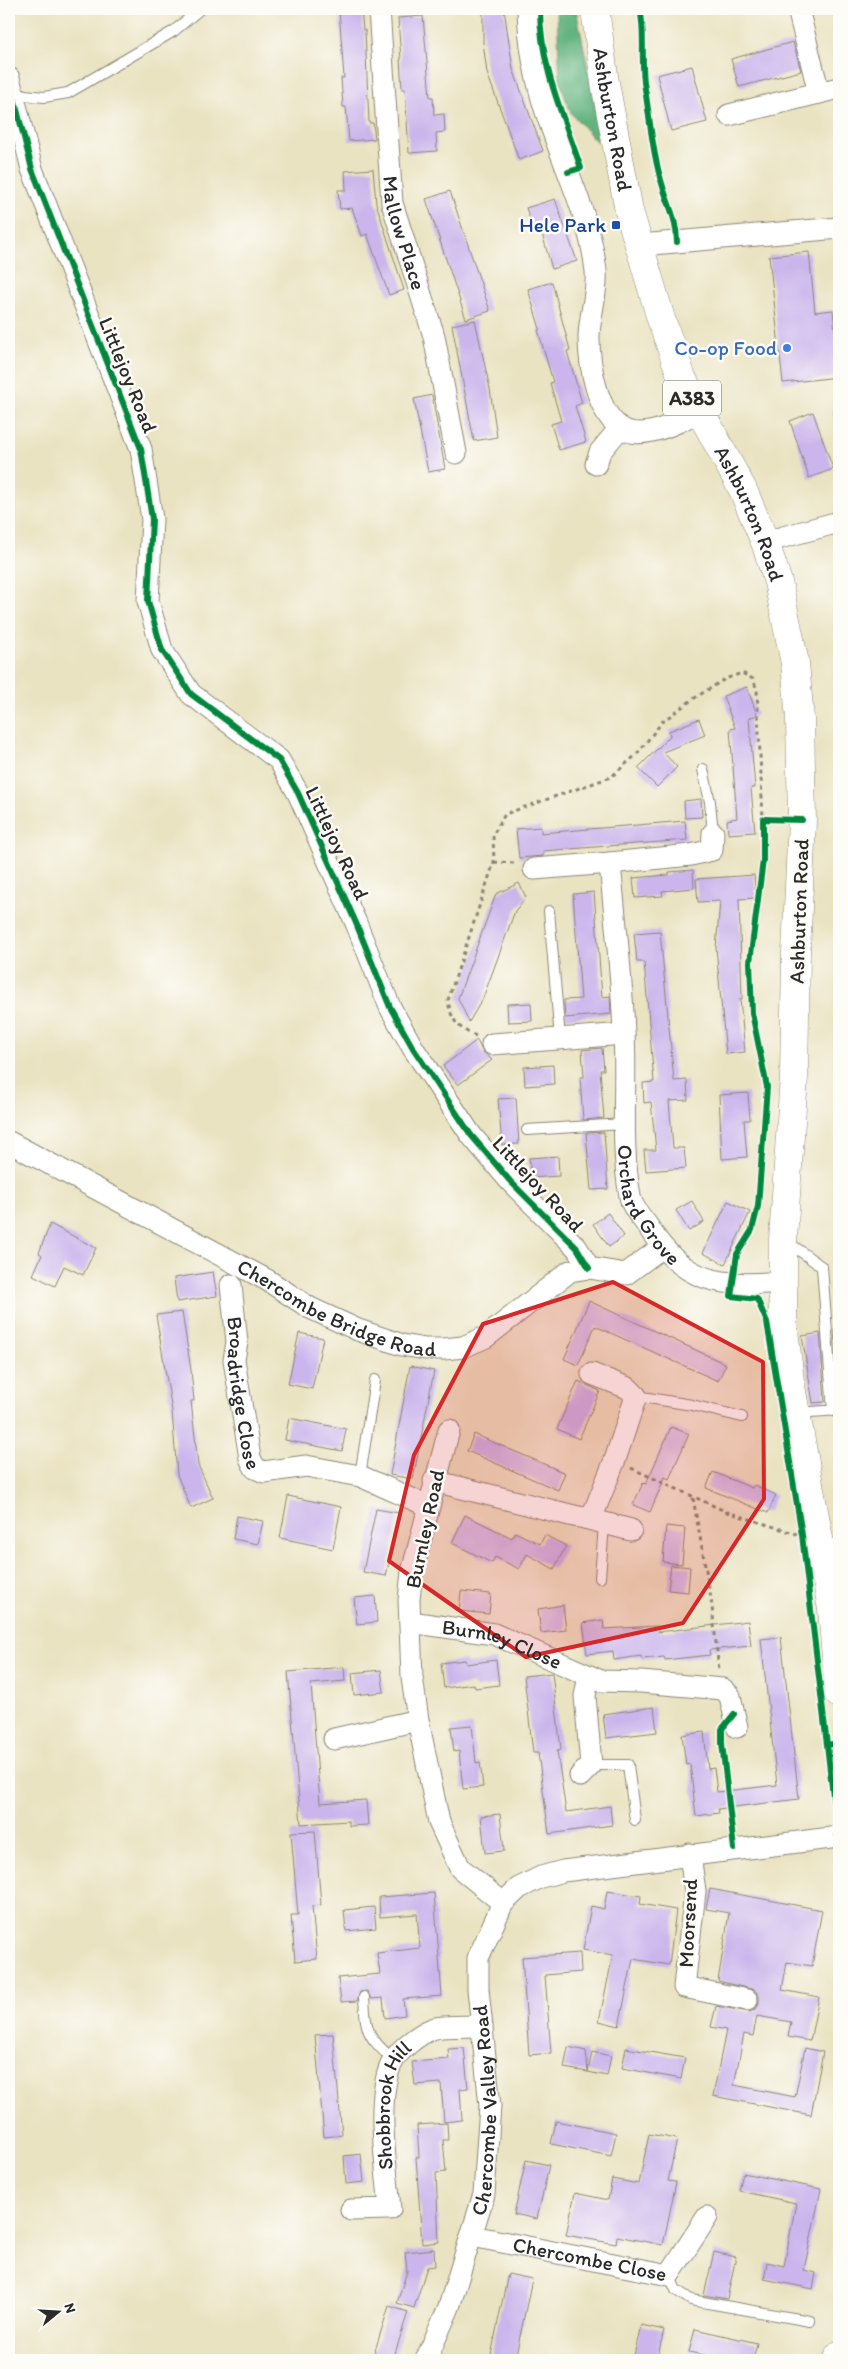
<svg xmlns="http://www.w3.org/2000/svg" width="848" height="2369" viewBox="0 0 848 2369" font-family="Itim,sans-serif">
	<rect width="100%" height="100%" fill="#fdfcf7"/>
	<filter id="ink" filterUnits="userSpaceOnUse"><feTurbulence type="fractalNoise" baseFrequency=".02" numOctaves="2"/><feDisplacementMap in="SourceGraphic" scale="10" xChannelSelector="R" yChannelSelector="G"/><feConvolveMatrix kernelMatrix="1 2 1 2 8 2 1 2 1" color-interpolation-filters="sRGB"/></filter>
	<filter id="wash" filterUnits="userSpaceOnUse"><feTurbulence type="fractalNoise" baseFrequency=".0096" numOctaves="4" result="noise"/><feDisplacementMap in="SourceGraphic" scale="20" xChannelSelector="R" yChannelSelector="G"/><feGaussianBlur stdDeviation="1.12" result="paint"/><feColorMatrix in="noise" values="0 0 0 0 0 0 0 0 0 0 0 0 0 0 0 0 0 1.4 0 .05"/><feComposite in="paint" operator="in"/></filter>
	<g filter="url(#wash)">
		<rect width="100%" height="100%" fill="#eae3c2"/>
		<path fill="#62b37f" stroke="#466f55" d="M557,9h19l24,120 -3,13 -26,-29 -11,-30z"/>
		<g id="blocks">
			<path fill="#cbb5ec" d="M339,9h22l2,21h2l4,93h4l2,16 -26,2 -3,-34h-3l-2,-29h3z
				M483,9h21l9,60 30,82 -24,9 -32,-87 -4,-31z
				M423,16l7,81h3l1,18 10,-1 1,18 -9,1 1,18 -28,2 -4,-64h-3l-2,-29h1l-3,-42z
				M793,42l8,29 -62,16 -8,-28z
				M692,66l15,56 -36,9 -14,-56z
				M373,169l3,34 28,87 -15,5 -22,-61 -5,2 -10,-28 -12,1 -2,-19h8l-1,-19z
				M450,191l40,120 -24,8 -40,-120z
				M555,199l22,62 -25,8 -13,-46 -7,2 -6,-17z
				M809,252l6,60 18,-2 6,67 -56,6 -14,-127z
				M552,282l18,68 -3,1 15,52 -7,3 11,36 -27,8 -8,-26 10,-3 -11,-38 3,-1 -15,-52 2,-1 -12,-40z
				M475,320l15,69 7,48 -23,4 -22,-116z
				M432,395l13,74 -17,3 -14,-73z
				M813,412l20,57 -24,9 -19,-57z
				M747,687l10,28 -8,3 6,70h-4l4,44 -27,2 -1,-14 10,-2 -7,-89 5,-1 -12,-32z
				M699,719l6,16 -42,17 14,15 -20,20 -19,-19 32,-32 -1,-5z
				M701,799l1,18 -17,1 -1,-17z
				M685,821l2,19 -144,11v5l-24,2 -3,-29 25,-2v6z
				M693,870l1,18 -32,3 1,5 -28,2 -2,-20 36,-3v-3z
				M754,875l2,23 -17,1 3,100h-2l5,53 -19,2 -10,-106 4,-47 -22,1 -2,-23z
				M519,883l7,14 -11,14 -32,87 -14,24 -11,-24 38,-104z
				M594,892l8,105 8,-1 1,18 -46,4 -1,-18 17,-1 -8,-105z
				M660,931l14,150 13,-1 1,20 -19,1 4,47h11l2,20 -40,3 -2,-21h12l-5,-48 -7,1 -1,-20 11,-1 -10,-120h-7l-3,-29z
				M531,1003l1,18 -24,1 -1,-18z
				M477,1040l5,11 10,9 -34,25 -15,-19z
				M602,1048l2,22h-4l4,48 -21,2 -3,-43h4l-2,-27z
				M553,1065l1,19 -29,2 -1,-19z
				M748,1093l2,27h-6l3,37 -25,2 -3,-64z
				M516,1098l3,46 -17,1 -4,-46z
				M604,1132l4,57 -17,1 -5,-57z
				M558,1156l1,20 -28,2 -2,-20z
				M692,1201l12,21 -15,9 -13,-21z
				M728,1201l22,11 -25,52 -22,-11z
				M608,1213l16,23 -15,11 -16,-23z
				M50,1224l46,24 -13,27 -19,-9 -9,20 -22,-11 9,-20 -3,-2z
				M213,1272l4,24 -40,6 -3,-24z
				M589,1301l137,63 -8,17 -123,-55 -17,39 -14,-6z
				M182,1312l9,58 3,31h-3l7,64 15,33 -22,10 -14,-33 -5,-64 -16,-96z
				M834,1330h3l2,26v44z
				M299,1333l24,5 -11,51 -24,-5z
				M820,1333l5,69 -12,1 -11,-67z
				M410,1366l24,5 -21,108 -23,-4z
				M578,1381l22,10 -21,48 -22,-10z
				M289,1418l57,11 -4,22 -57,-11z
				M671,1427l18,7 -20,45 -4,-2 -15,35 -17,-7 10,-22 3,1z
				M474,1434l91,39 -7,17 -91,-39z
				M713,1472l39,16 2,-3 22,10 -8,18 -62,-25z
				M288,1496l53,11 -8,42 -53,-11z
				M376,1509l23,4 -13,63 -23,-4z
				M465,1515l47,23 3,-6 25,12 5,-9 21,11 -12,23 -27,-15 -8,15 -24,-12 -3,6 -40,-20z
				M237,1516l26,5 -5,23 -25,-5z
				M666,1526l19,2 -3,36 -19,-2z
				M671,1565l19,2 -2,25 -20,-2z
				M461,1591l30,3 -2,20 -30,-3z
				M375,1596l2,26 -20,2 -3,-26z
				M563,1605l3,25 -25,3 -3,-24z
				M603,1620l1,9 54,-3v6l90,-11 3,25 -42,4 1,5 -45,5 -1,-3 -23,2v-3l-27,4 -1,-9 -26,3 -4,-31z
				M781,1637l18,162 -81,10 1,4 -23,3 -6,-52 -4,1 -4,-30 22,-3 4,37 6,-1 3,24 60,-7 -16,-146z
				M465,1660l1,4 30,-4 3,25 -24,3 -1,-4 -30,4 -3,-25z
				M344,1667l1,14 -34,3 9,119 46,-3 2,25 -19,1v-5l-48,3 -13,-152z
				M381,1670l3,22 -30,3 -2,-22z
				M552,1673l9,77 -4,1 9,61 44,-6 2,19 -63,9 -11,-81h-5l-9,-77z
				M654,1707l3,25 -51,6 -3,-24z
				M472,1725l4,38 4,-1 3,25 -20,2 -4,-38 -5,1 -3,-25z
				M500,1814l4,37 -19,2 -4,-37z
				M315,1831l6,74 -9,1 5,53 -22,2 -4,-46h7l-7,-83z
				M710,1889l112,21 -10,56 -25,-4 -5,28 37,7 -9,44 -22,-4 3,-15 -34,-6 -4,20 -9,-2 -10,51 61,12 10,-49 18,4 -12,63 -98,-19 13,-66 -15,-3 5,-21 34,6 7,-4 2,-6v-6l-4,-6 -37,-9 11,-68 -23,-4z
				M607,1891l34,5 -1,8 36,6 -7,55 -36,-6 -14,67 -20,-5 14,-66 -30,-5 8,-44 13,3z
				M434,1893l8,103 -39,3 2,16 -20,3 -2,-20 -12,1 -4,-8 -7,1 -3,9 -16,1 -3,-24 42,-4 -3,-21 43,-5 -3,-34 -37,3 -1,-20z
				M374,1907l2,21 -30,3 -2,-21z
				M580,1953l1,19 -36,3 6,78 -22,2 -7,-98z
				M333,2034l9,101 -18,2 -9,-102z
				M568,2047l18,4 2,21 -24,-4z
				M464,2048l4,40 -8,1 2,31 -18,2 -3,-39 -26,2 -3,-23 37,-3 -1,-10z
				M626,2048l59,10 -4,21 -59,-11z
				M592,2052l19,4 -4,20 -19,-4z
				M556,2121l60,12 -5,23 -60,-12z
				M447,2123l1,17h-5l3,32 -10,1 3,69 -17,2 -6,-87h3l-2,-32z
				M649,2134l28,5 -9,42 8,1 -13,63 -46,-9 -1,8 -50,-9 9,-42 33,7 4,-21 27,5z
				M361,2154l3,28 -18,2 -2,-28z
				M526,2160l23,5 -12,54 -23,-5z
				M743,2173l78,16 -17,81 12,3 -3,16 -49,-10 3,-17 17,4 12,-63 -57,-12z
				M434,2249l1,17 -8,1 -13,41 -17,-5 10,-32 -2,-19z
				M714,2252l22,5 -9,42 -23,-4z
				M508,2274l24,5 -17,81h-25z
				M389,2306l19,6 -15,48h-21z
				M641,2325l23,5 -7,30h-24z
				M695,2329l62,14 -4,17h-25l-39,-8z"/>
		</g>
	</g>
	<g filter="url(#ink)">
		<use href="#blocks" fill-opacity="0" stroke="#8a8776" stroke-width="1"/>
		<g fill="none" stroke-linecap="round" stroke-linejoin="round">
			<defs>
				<path id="lane" d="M13,90l12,5 19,2 24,-4 106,-62 26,-22
					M838,411l1,4
					M703,769l7,33 3,31
					M549,911l11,128
					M527,1130l96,-6
					M788,1242l34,25 11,144
					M636,1396l56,9 50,12
					M797,1413l42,-3
					M360,1476l15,-96
					M600,1578l4,-54
					M591,1765h37l7,55
					M364,1997c2,37 3,38 29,63
					M669,2275l7,15 15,10 119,21"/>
				<g id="street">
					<path id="s1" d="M379,9l13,194 42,133 22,117"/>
					<path d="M528,9c1,35 7,69 18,103 17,52 44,104 50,159 2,23 -7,44 -7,67 0,26 8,75 32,90 21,14 59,-6 78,-17"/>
					<path d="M798,9l21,84"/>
					<path d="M9,78l23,91 109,280 11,70 -4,82 14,49 29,44 88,66 19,33 58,130 34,84 23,41 58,87 39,46 67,67 12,20"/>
					<path d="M729,115l110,-27"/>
					<path d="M640,245l199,-17"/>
					<path d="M596,464l4,-12 20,-24"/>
					<path d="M765,542l74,-20"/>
					<path d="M610,863l81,-8 21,-5 1,-17"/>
					<path id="s2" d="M534,869l76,-6c5,57 12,114 14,170 3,55 -4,109 6,163 1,11 13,23 19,32 35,56 72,59 134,54"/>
					<path d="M492,1044l132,-10"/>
					<path id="s3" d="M9,1142l258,138 43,28 48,22 44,15 23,4h19l19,-2 23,-10 84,-66 19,-3 37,6 35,-26"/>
					<path id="s4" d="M231,1285l6,57 -3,18 16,98 5,10 9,4 42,-6 54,10 68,30"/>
					<path d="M449,1430l-37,142 -3,28 3,77 6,43 21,102 21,46 43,35"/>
					<path d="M434,1481l140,35 11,2 8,-4 22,-54 21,-64 -8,-8 -36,-14"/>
					<path d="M585,1518l46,12"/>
					<path id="s5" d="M410,1622l84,12 107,47 40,1 82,7 7,7 7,31"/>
					<path d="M334,1739l84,-19"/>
					<path d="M580,1776l11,-11 -6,-69 4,-20"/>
					<path d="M690,1854l5,38 -11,95 63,13"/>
					<path id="s6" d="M351,2210l39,-1c-3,-39 -16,-115 3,-148 7,-12 26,-27 39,-32 12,-4 36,-2 50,-3"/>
					<path id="s7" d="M472,2236l197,39 38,-58"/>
					<path id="s8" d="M426,2360l23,-53 35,-113 6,-88 -12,-117v-31l25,-55 16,-15 22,-11 22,-6 276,-34"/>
				</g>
				<g id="primary">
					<path id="s9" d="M595,9l10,74 24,128 32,108 21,59 61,112 22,52 13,40 17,81 5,56 2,101 -6,133 -2,124 -11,162v82l7,60 42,228 7,85"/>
					<path d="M838,2360l1,-5"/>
				</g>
			</defs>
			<use href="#lane" stroke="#8a8776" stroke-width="12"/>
			<use href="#street" stroke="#8a8776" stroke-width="23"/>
			<use href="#primary" stroke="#8a8776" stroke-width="29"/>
			<path stroke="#8a8776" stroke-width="3" stroke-dasharray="4 4" stroke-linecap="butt" d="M494,862l22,1
				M476,1036c-19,-8 -25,-16 -28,-36l46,-138 -1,-27 12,-21 106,-37 25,-22 27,-34 30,-22 32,-20 17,-6 11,6 4,11 6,129
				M631,1468l96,44 70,22
				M693,1498l18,100 8,72"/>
			<use href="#lane" stroke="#fff" stroke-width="10"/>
			<use href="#street" stroke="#fff" stroke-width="21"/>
			<use href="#primary" stroke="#fff" stroke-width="28"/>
			<defs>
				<path id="cycleway" d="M540,9c0,57 23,106 41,159l-13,4
					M640,9c6,24 0,54 5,80 5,30 7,62 16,91 6,23 16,38 16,62
					M9,78l23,91 109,280 11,70 -4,82 14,49 29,44 88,66 19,33 58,130 34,84 23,41 58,87 39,46 67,67 12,20
					M802,820l-39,-1v41l-13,102 2,51 15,74 -9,119 -6,24 -15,24 -6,42 26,3 10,23 35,213 25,210 12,-2
					M827,1745l11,93
					M734,1849l-12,-106v-14l12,-15"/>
			</defs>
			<use href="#cycleway" stroke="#fdfcf7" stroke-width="9"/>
			<use href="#cycleway" stroke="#00873e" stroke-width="6"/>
		</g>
	</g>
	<path fill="#d62828" fill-opacity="0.2" stroke="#d62828" stroke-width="4" stroke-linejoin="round" d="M613,1282l150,80 1,137 -81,124 -157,34 -137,-96 25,-106 69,-131z"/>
	<rect fill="#1a4fb4" stroke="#fdfcf7" stroke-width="2" x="611" y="220" width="10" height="10" rx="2.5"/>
	<circle fill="#3f7fe0" stroke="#fdfcf7" stroke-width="2" cx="787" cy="348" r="5"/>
	<g text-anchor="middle" stroke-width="5" stroke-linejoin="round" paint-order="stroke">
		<rect fill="#fdfcf7" stroke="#6a6a68" stroke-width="1" x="663" y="380.5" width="58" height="35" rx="4"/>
		<g font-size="20" font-weight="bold" fill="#2b2b2b">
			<text x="692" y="405">A383</text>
		</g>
		<g font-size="21" fill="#2b2b2b" stroke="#fdfcf7">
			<text dy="7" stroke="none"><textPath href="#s9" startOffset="112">Ashburton Road</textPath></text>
			<text dy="7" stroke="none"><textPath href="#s1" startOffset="226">Mallow Place</textPath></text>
			<text transform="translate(128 375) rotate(68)" y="7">Littlejoy Road</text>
			<text dy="7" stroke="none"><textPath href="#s9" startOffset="532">Ashburton Road</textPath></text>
			<text transform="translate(337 843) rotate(65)" y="7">Littlejoy Road</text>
			<text transform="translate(799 911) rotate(-88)" y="7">Ashburton Road</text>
			<text transform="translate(538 1184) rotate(47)" y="7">Littlejoy Road</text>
			<text dy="7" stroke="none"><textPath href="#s2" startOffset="425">Orchard Grove</textPath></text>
			<text dy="7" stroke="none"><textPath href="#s3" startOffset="369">Chercombe Bridge Road</textPath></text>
			<text dy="7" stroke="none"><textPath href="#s4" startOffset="109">Broadridge Close</textPath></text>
			<text transform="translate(425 1529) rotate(-78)" y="7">Burnley Road</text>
			<text dy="7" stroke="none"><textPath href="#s5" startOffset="95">Burnley Close</textPath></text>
			<text transform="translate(688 1923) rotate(-87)" y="7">Moorsend</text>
			<text dy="7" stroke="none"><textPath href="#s6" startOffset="145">Shobbrook Hill</textPath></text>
			<text dy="7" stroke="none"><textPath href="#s8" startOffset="260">Chercombe Valley Road</textPath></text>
			<text dy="7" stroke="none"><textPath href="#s7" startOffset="120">Chercombe Close</textPath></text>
		</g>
		<g font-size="21" fill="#164399" stroke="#fdfcf7" text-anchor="end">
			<text x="606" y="232">Hele Park</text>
		</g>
		<g font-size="21" fill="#366cbe" stroke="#fdfcf7" text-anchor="end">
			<text x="777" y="355">Co-op Food</text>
		</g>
	</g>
	<rect width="848" height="2369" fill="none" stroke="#fdfcf7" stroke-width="30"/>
	<g transform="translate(58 2312) rotate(72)" stroke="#fdfcf7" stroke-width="4" paint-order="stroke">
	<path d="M0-4L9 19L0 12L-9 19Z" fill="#2b2b2b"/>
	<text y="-8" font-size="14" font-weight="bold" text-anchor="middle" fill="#2b2b2b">N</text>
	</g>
</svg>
